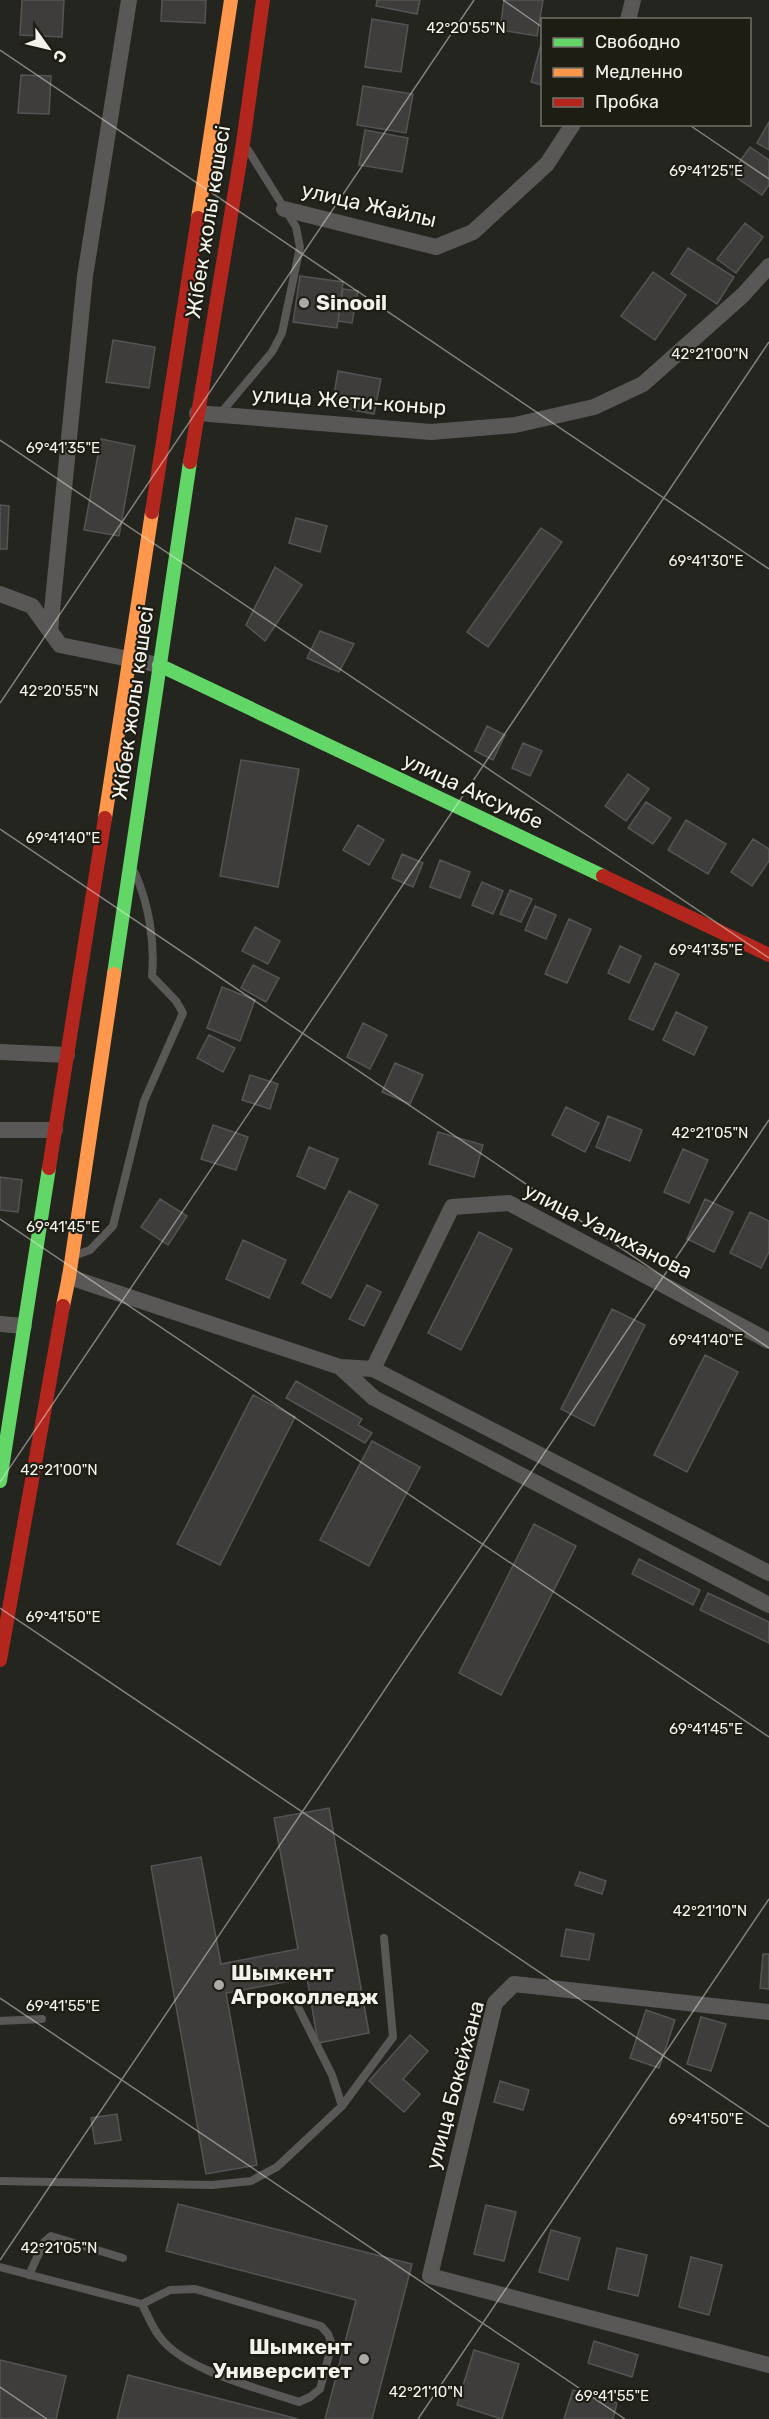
<svg xmlns="http://www.w3.org/2000/svg" width="769" height="2419" viewBox="0 0 769 2419" font-family="Rubik,sans-serif">
	<rect width="100%" height="100%" fill="#252520"/>
	<path fill="#3e3d3b" stroke="#555454" stroke-width="1.5" d="M22,0h42l-2,37 -42,-2z
		M162,0h44l-1,23 -44,-2z
		M377,0h43l-3,14 -41,-8z
		M504,0h39l-6,36 -37,-6z
		M372,19l36,6 -7,47 -36,-5z
		M542,40v45l-11,-3z
		M21,75l30,1 -2,38 -31,-1z
		M363,86l50,8 -7,39 -49,-8z
		M769,122v28l-12,-7z
		M365,130l43,8 -6,34 -43,-7z
		M750,147l19,13v25l-7,10 -31,-21z
		M745,223l18,14 -27,36 -19,-14z
		M688,248l46,29 -17,27 -46,-30z
		M653,272l33,23 -31,45 -34,-24z
		M300,276l43,6 -6,46 -44,-6z
		M343,289l15,2 -6,32 -14,-2z
		M113,340l42,7 -6,41 -43,-6z
		M338,371l43,8 -7,35 -42,-8z
		M101,439l34,7 -16,90 -35,-6z
		M0,505l9,1 -2,43h-7z
		M296,518l31,8 -7,26 -31,-9z
		M541,528l21,14 -74,105 -21,-15z
		M275,567l27,18 -37,56 -19,-16z
		M320,631l34,13 -15,28 -32,-14z
		M487,726l18,9 -12,25 -18,-9z
		M523,743l19,8 -12,25 -18,-8z
		M241,760l58,9 -21,118 -58,-11z
		M628,774l21,15 -23,32 -21,-15z
		M646,802l25,16 -18,26 -25,-16z
		M686,820l40,24 -18,30 -40,-24z
		M358,825l26,15 -15,25 -26,-15z
		M753,839l16,10v12l-17,25 -21,-14z
		M402,854l21,9 -10,24 -21,-9z
		M440,860l30,12 -10,26 -30,-11z
		M482,882l21,9 -10,23 -21,-9z
		M510,890l22,9 -11,23 -21,-8z
		M535,906l21,9 -10,24 -21,-9z
		M569,919l22,10 -24,54 -22,-9z
		M255,927l25,14 -12,23 -26,-13z
		M620,946l21,10 -12,27 -21,-10z
		M655,963l24,11 -26,56 -24,-11z
		M253,965l26,13 -13,24 -25,-14z
		M222,987l33,13 -15,41 -33,-13z
		M676,1012l31,15 -13,28 -31,-15z
		M363,1023l24,12 -17,34 -23,-12z
		M209,1035l26,13 -12,24 -26,-14z
		M395,1063l28,12 -13,29 -28,-12z
		M250,1075l28,9 -8,25 -28,-9z
		M566,1107l33,16 -14,29 -33,-17z
		M608,1116l34,14 -12,31 -34,-14z
		M213,1125l35,12 -12,33 -35,-11z
		M438,1132l45,13 -9,32 -45,-13z
		M309,1147l29,12 -13,30 -28,-13z
		M683,1149l25,11 -19,43 -25,-11z
		M0,1177l22,3 -4,32 -18,-2z
		M349,1191l29,14 -47,93 -29,-15z
		M160,1199l27,17 -19,29 -27,-18z
		M705,1199l28,13 -19,40 -27,-13z
		M750,1212l19,9v31l-8,16 -31,-15z
		M479,1232l33,17 -51,101 -33,-17z
		M243,1240l43,20 -17,38 -43,-19z
		M367,1285l14,7 -17,34 -15,-7z
		M612,1309l33,16 -51,101 -33,-17z
		M705,1355l33,17 -51,100 -33,-17z
		M296,1381l66,38 -4,6 14,8 -7,10 -79,-45z
		M253,1395l42,22 -75,148 -43,-21z
		M372,1441l48,26 -51,99 -49,-26z
		M534,1524l42,22 -75,149 -42,-22z
		M639,1559l61,31 -7,15 -61,-31z
		M708,1593l61,29v21l-69,-33z
		M329,1808l40,225 -51,10 -11,-65 -81,15 31,172 -51,9 -55,-308 50,-9 20,107 77,-15 -24,-131z
		M580,1872l26,9 -4,13 -27,-9z
		M566,1929l28,5 -5,26 -28,-4z
		M763,1954h6v35l-9,-1z
		M646,2010l29,10 -16,48 -29,-10z
		M701,2017l25,7 -15,47 -24,-7z
		M410,2035l18,16 -25,28 17,15 -16,18 -35,-31z
		M500,2081l29,9 -6,20 -29,-8z
		M117,2114l4,26 -26,4 -4,-26z
		M178,2204l234,60 -40,155h-47l31,-119 -190,-49z
		M486,2205l30,7 -12,49 -30,-7z
		M551,2230l29,8 -12,42 -29,-8z
		M617,2248l30,7 -9,41 -30,-7z
		M691,2257l31,8 -13,50 -30,-8z
		M594,2341l44,14 -6,22 -44,-14z
		M474,2350l45,14 -17,55 -45,-14z
		M0,2360l66,16 -10,43h-56z
		M128,2375l170,44h-181z
		M573,2390l44,13 -4,16h-49z"/>
	<g fill="none" stroke-linecap="round" stroke-linejoin="round">
		<path stroke="#595856" stroke-width="8" d="M220,414l52,-62 10,-19 18,-86 -4,-20 -48,-77
			M76,1255l14,-5 23,-24 31,-125 39,-88 -7,-12 -24,-25c3,-34 -3,-71 -17,-103
			M0,2021l42,-2
			M342,2106l51,-69 -9,-99
			M0,2181l212,4 39,-4 26,-14 65,-61 -10,-31 -38,-76
			M0,2267l142,37 28,-14 25,-1 126,37 7,8 4,10 -12,45 -10,8 -11,5c-41,-14 -119,-32 -142,-69 -6,-9 -10,-19 -15,-29
			M29,2275l15,-33 7,-6 72,22"/>
		<path stroke="#595856" stroke-width="16" d="M628,20l5,-20
			M284,209l152,38 37,-15 74,-68 26,-40
			M197,413l234,19 84,-7 79,-18 49,-23 100,-89 26,-29
			M0,594l32,12 28,39 99,20
			M50,631l35,-355 44,-276
			M0,1052l67,3
			M0,1130h55
			M69,1277l271,90 33,2 396,204
			M0,1324l24,2
			M340,1367l34,31 395,207
			M373,1369l79,-162 57,-4 260,138
			M769,2012l-255,-28 -19,19 -65,273 339,89"/>
		<path stroke="#63d668" stroke-width="14" d="M159,665l444,211
			M114,974l76,-512
			M0,1481l49,-313"/>
		<path stroke="#ff974d" stroke-width="14" d="M198,218l33,-218
			M105,818l47,-306
			M63,1306l6,-29 45,-303"/>
		<path stroke="#b3261e" stroke-width="14" d="M190,462l53,-319 20,-143
			M152,512l46,-294
			M603,876l166,79
			M49,1168l56,-350
			M0,1660l63,-354"/>
	</g>
	<path fill="none" stroke="#f3f2ec" stroke-width="1.5" stroke-opacity="0.45" d="M503,0l39,27M0,50l769,519M688,124l81,55M0,440l769,518M0,703l474,-703M0,829l769,519M0,1219l769,518M0,1482l769,-1140M0,1608l769,519M0,1998l625,421M0,2260l769,-1140M0,2387l47,32M418,2419l351,-520"/>
	<g fill="#abaaa5" stroke="#1e1d14" stroke-width="2">
		<circle cx="304" cy="303" r="6"/>
		<circle cx="219" cy="1985" r="6"/>
		<circle cx="364" cy="2359" r="6"/>
	</g>
	<g text-anchor="middle" stroke-width="4.5" stroke-linejoin="round" paint-order="stroke">
		<g font-size="21" fill="#f3f2ec" stroke="#1e1d14">
			<text transform="translate(369 205) rotate(13)" y="7">улица Жайлы</text>
			<text transform="translate(208 222) rotate(-81)" y="7">Жібек жолы көшесі</text>
			<text transform="translate(349 401) rotate(4)" y="7">улица Жети-коныр</text>
			<text transform="translate(133 703) rotate(-82)" y="7">Жібек жолы көшесі</text>
			<text transform="translate(473 791) rotate(25)" y="7">улица Аксумбе</text>
			<text transform="translate(608 1231) rotate(27)" y="7">улица Уалиханова</text>
			<text transform="translate(455 2085) rotate(-75)" y="7">улица Бокейхана</text>
		</g>
		<g font-size="21" font-weight="bold" fill="#f3f2ec" stroke="#1e1d14" text-anchor="start">
			<text x="316" y="310">Sinooil</text>
			<text x="231" y="1980">Шымкент<tspan x="231" dy="24">Агроколледж</tspan></text>
			<text x="352" y="2354" text-anchor="end">Шымкент<tspan x="352" dy="24">Университет</tspan></text>
		</g>
	</g>
	<g font-size="15" text-anchor="middle" fill="#f3f2ec" stroke="#1e1d14" stroke-width="4.5" stroke-linejoin="round" paint-order="stroke">
		<text x="466" y="33">42°20'55"N</text>
		<text x="706" y="176">69°41'25"E</text>
		<text x="710" y="359">42°21'00"N</text>
		<text x="63" y="453">69°41'35"E</text>
		<text x="706" y="566">69°41'30"E</text>
		<text x="59" y="696">42°20'55"N</text>
		<text x="63" y="843">69°41'40"E</text>
		<text x="706" y="955">69°41'35"E</text>
		<text x="710" y="1138">42°21'05"N</text>
		<text x="63" y="1232">69°41'45"E</text>
		<text x="706" y="1345">69°41'40"E</text>
		<text x="59" y="1475">42°21'00"N</text>
		<text x="63" y="1622">69°41'50"E</text>
		<text x="706" y="1734">69°41'45"E</text>
		<text x="710" y="1916">42°21'10"N</text>
		<text x="63" y="2011">69°41'55"E</text>
		<text x="706" y="2124">69°41'50"E</text>
		<text x="59" y="2253">42°21'05"N</text>
		<text x="426" y="2397">42°21'10"N</text>
		<text x="612" y="2401">69°41'55"E</text>
	</g>
	<rect x="541" y="18" width="210" height="108" fill="#1e1d14" stroke="#73726a" stroke-width="1.5"/>
	<rect x="553" y="38" width="30" height="9" fill="#63d668" stroke="#73726a" stroke-width="1.5"/>
	<text x="595" y="48" font-size="18" fill="#f3f2ec">Свободно</text>
	<rect x="553" y="68" width="30" height="9" fill="#ff974d" stroke="#73726a" stroke-width="1.5"/>
	<text x="595" y="78" font-size="18" fill="#f3f2ec">Медленно</text>
	<rect x="553" y="98" width="30" height="9" fill="#b3261e" stroke="#73726a" stroke-width="1.5"/>
	<text x="595" y="108" font-size="18" fill="#f3f2ec">Пробка</text>
	<g transform="translate(48 48) rotate(124)" stroke="#1e1d14" stroke-width="4.5" paint-order="stroke">
	<path d="M0-4.5L10 22L0 15L-10 22Z" fill="#f3f2ec"/>
	<text y="-9" font-size="16" font-weight="bold" text-anchor="middle" fill="#f3f2ec">С</text>
	</g>
</svg>
